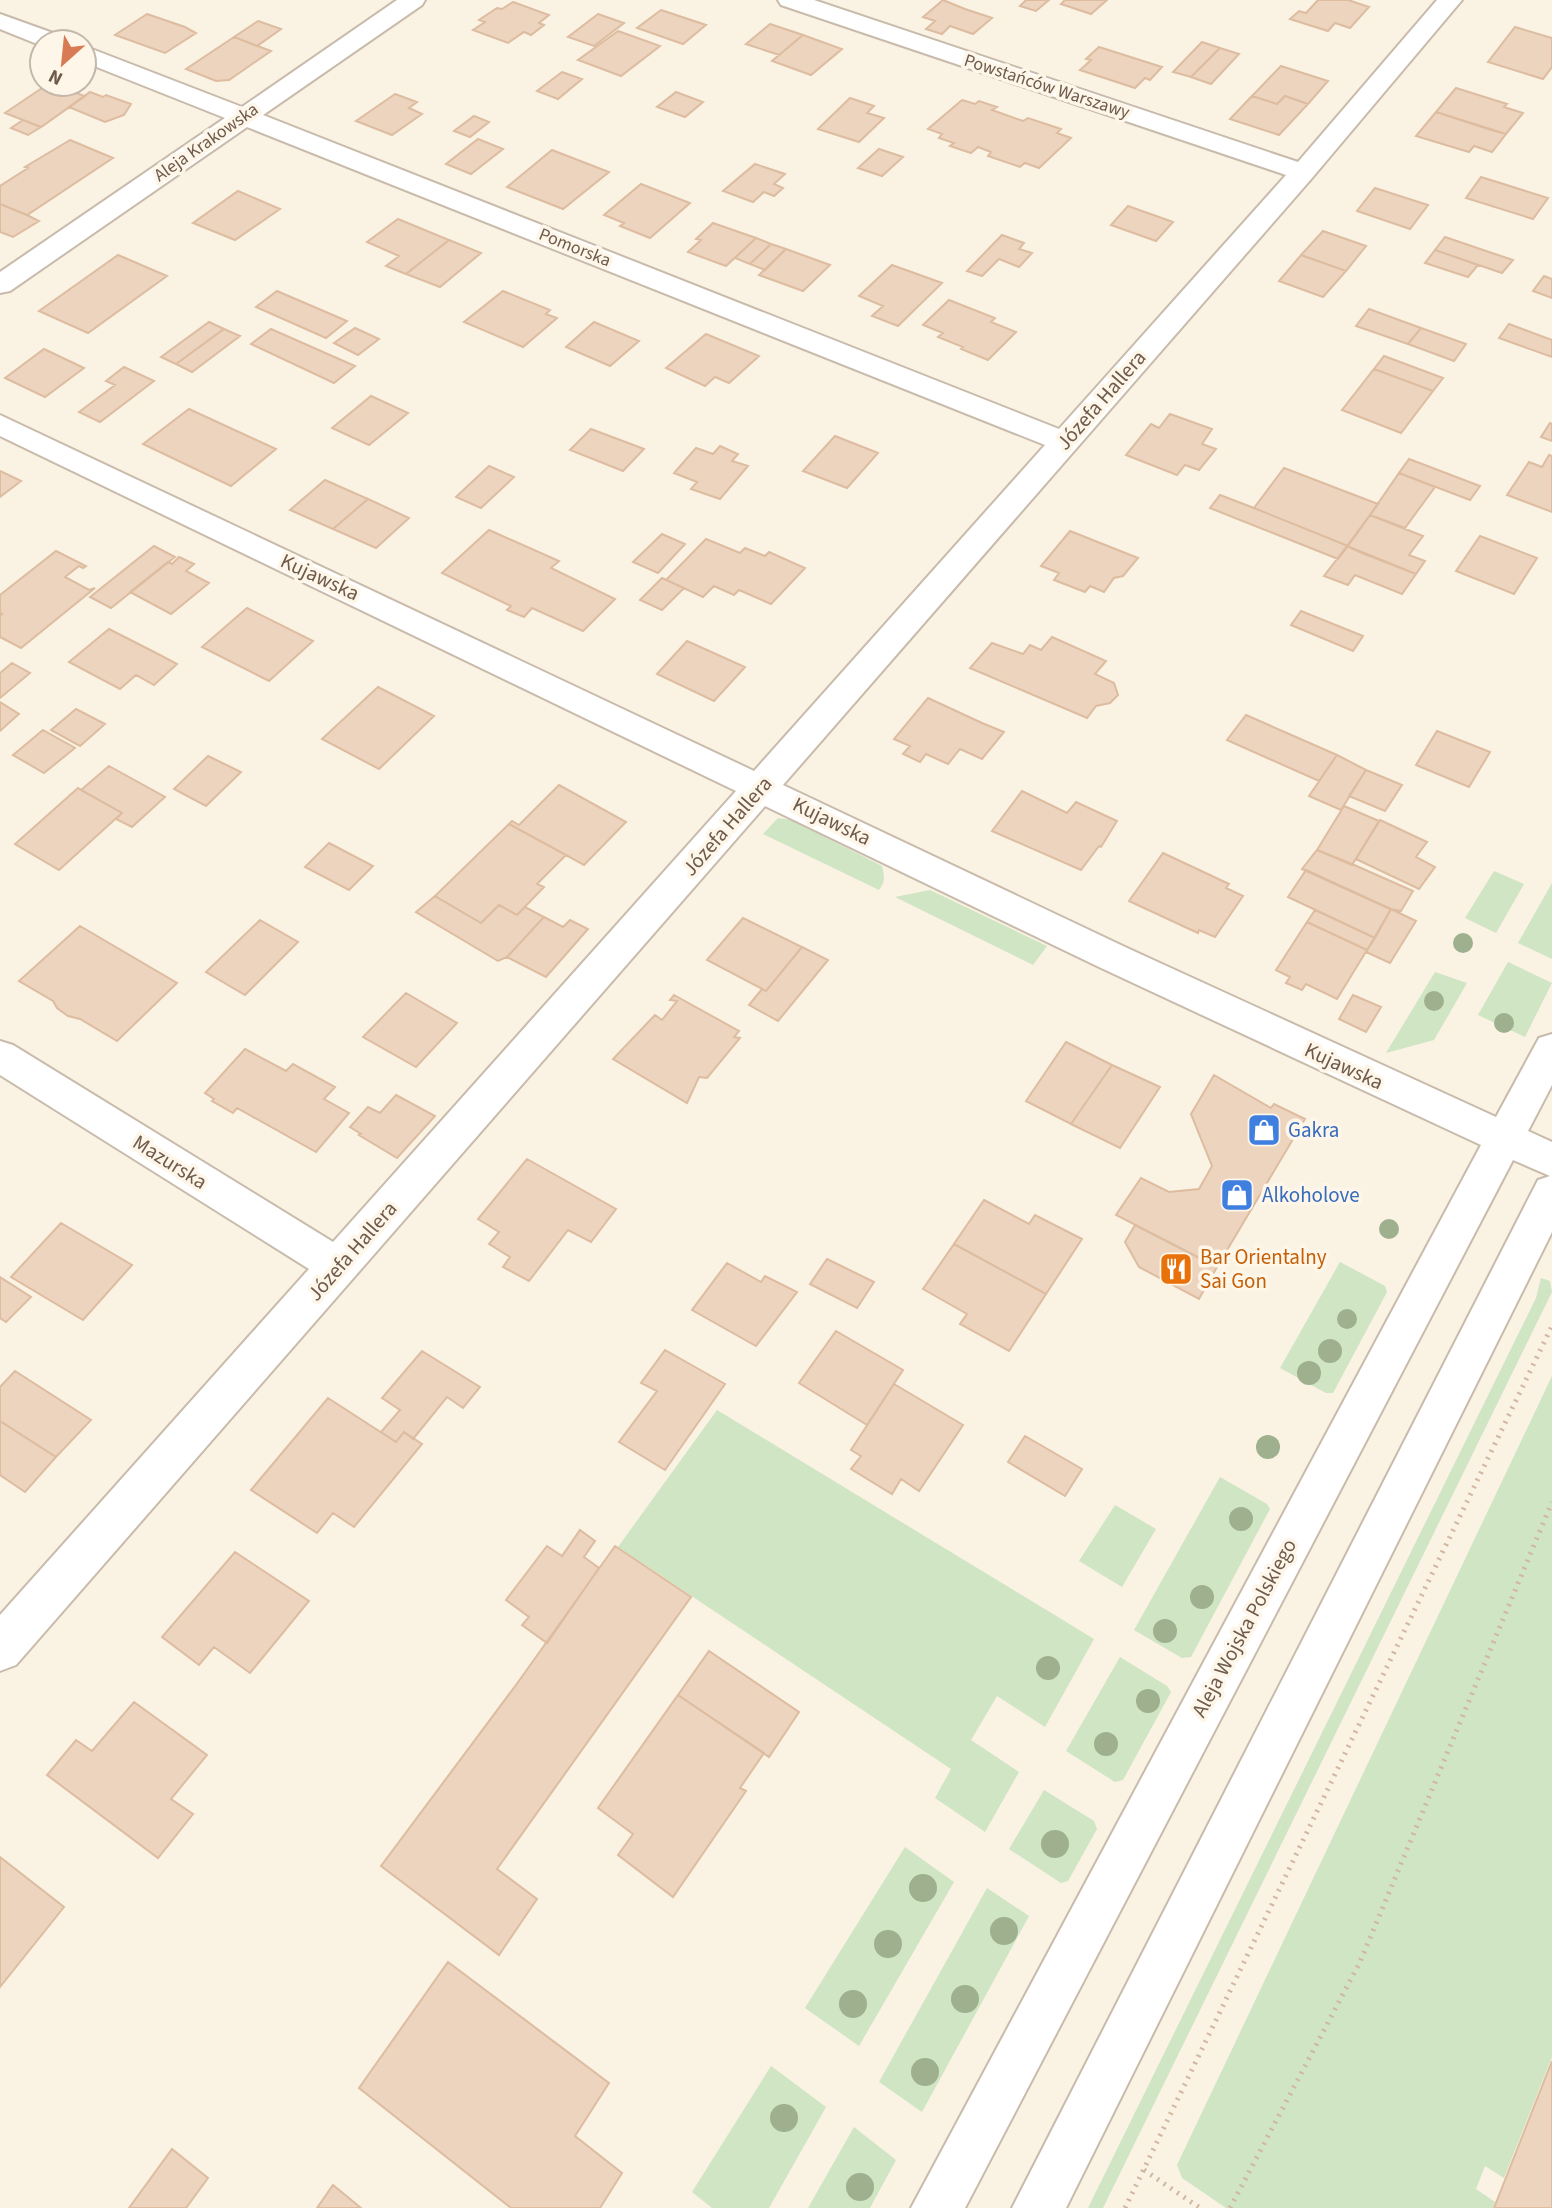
<svg xmlns="http://www.w3.org/2000/svg" width="1552" height="2208" viewBox="0 0 1552 2208" font-family="'Source Sans 3',sans-serif">
	<rect width="100%" height="100%" fill="#faf2e3"/>
	<path fill="#cfe5c3" d="M778,818l14,2 90,46c2,9 4,15 -3,24l-116,-56z
		M1494,871l30,13 -28,49 -31,-15z
		M1552,883v76l-34,-16z
		M930,890l117,56 -14,19 -138,-68z
		M1508,962l44,21 -27,54 -47,-22z
		M1435,972l32,11 -33,57 -48,13z
		M1340,1262l45,24 2,6 -54,101h-7l-46,-25z
		M1541,1278l9,3 2,11 -449,916h-15l448,-910z
		M1552,1376v681l-48,121 -19,-12 -9,23 19,13 -2,6h-267l-44,-30 -5,-13z
		M717,1410l377,229 -49,88 -48,-31 -26,44 48,32 -34,60 -50,-34 16,-29 -333,-222z
		M1220,1477l47,27 3,5 -79,148 -9,1 -48,-28z
		M1115,1505l41,24 -34,58 -43,-26z
		M1120,1657l47,29 4,6 -48,88 -8,2 -49,-31z
		M1044,1790l50,31 3,8 -29,52 -7,2 -52,-34z
		M905,1847l49,35 -95,164 -54,-38z
		M987,1888l42,28 -107,196 -43,-30z
		M771,2066l55,41 -57,101h-57l-20,-16z
		M854,2127l42,33 -26,48h-62z"/>
	<path fill="#ecd4be" stroke="#ddbca0" stroke-width="2" d="M943,0l22,9 27,9 -19,16 -23,-8 -8,8 -16,-5 9,-8 -12,-4z
		M1026,0h23l-13,11 -16,-5z
		M1065,0h42l-16,14 -30,-10z
		M1318,0h30l21,7 -19,21 -15,-5 -7,8 -38,-12 9,-8 7,2z
		M513,2l36,13 -10,8 5,2 -13,10 -7,-3 -16,11 -35,-13 12,-8 -6,-2 18,-12 5,1z
		M661,10l45,15 -23,19 -46,-16z
		M147,14l38,13 11,6 -31,20 -50,-18z
		M598,14l26,9 -30,23 -26,-9z
		M258,21l23,8 -24,17 -23,-9z
		M770,24l33,11 -24,20 -33,-11z
		M1515,27l37,11v29l-9,12 -55,-17z
		M618,31l42,15 -39,30 -43,-16z
		M803,35l39,14 -31,26 -39,-14z
		M234,37l37,14 -42,29 -13,1 -30,-12z
		M1202,42l18,6 -29,29 -18,-5z
		M1099,47l63,20 -12,13 -5,-2 -10,10 -55,-18 11,-10 -5,-1z
		M1220,48l19,6 -28,30 -20,-7z
		M1281,66l47,15 -20,23 -23,-8 -8,8 -25,-8z
		M562,72l20,7 -24,20 -21,-8z
		M48,84l37,12 -44,31 -36,-14z
		M1456,88l51,16 -3,3 19,6 -17,21 -70,-22z
		M90,92l13,5 3,-2 25,9 -7,11 -19,7 -36,-15z
		M676,92l27,10 -18,15 -28,-10z
		M395,94l22,8 -8,6 13,6 -30,21 -36,-14z
		M1252,96l25,8 8,-8 23,8 -29,31 -49,-16z
		M850,98l24,8 -7,7 17,5 -25,24 -41,-13z
		M962,100l13,4 4,-3 18,6 -5,3 31,11 5,-3 33,11 -4,4 14,5 -32,30 -14,-5 -5,4 -32,-11 3,-4 -13,-5 -7,6 -21,-7 4,-3 -15,-5 3,-4 -14,-5z
		M1436,112l52,17 18,5 -14,18 -18,-6 -5,6 -53,-16z
		M474,116l15,6 -19,15 -16,-6z
		M23,120l18,7 -13,8 -17,-7z
		M478,139l25,10 -32,25 -25,-10z
		M70,140l43,18 -86,57 -27,-11v-18l28,-18 -3,-1z
		M879,149l24,8 -21,19 -24,-8z
		M552,150l49,19 8,3 -46,37 -56,-22z
		M755,164l30,10 -11,10 9,4 -9,8 -10,-4 -11,10 -30,-11z
		M1481,177l67,21 -15,21 -67,-21z
		M641,184l49,19 -40,35 -30,-12 4,-3 -20,-8z
		M1375,188l53,17 -18,24 -53,-18z
		M238,191l42,18 -45,31 -42,-17z
		M0,204l27,11 12,6 -26,16 -13,-5z
		M1128,206l45,16 -17,19 -45,-16z
		M398,219l51,21 -43,34 -20,-8 13,-10 -32,-14z
		M713,223l43,15 -30,28 -38,-14 13,-12 -5,-1z
		M1323,231l43,15 -20,25 -45,-16z
		M1002,235l22,8 -5,6 13,4 -13,14 -20,-8 -17,17 -15,-5z
		M1445,237l44,15 24,8 -11,13 -67,-23z
		M756,238l15,6 -21,20 -15,-6z
		M449,240l32,13 -41,34 -34,-13z
		M771,244l15,5 -21,21 -15,-6z
		M786,249l44,16 -27,26 -44,-16z
		M1435,250l43,15 -10,12 -43,-14z
		M118,255l49,21 -79,57 -49,-22z
		M1301,255l45,16 -23,26 -44,-16z
		M892,265l50,18 -44,43 -26,-10 11,-10 -24,-10z
		M1544,276l8,3v19l-19,-7z
		M277,291l70,30 -21,17 -70,-31z
		M503,291l47,19 -4,4 11,4 -34,29 -59,-25z
		M949,300l46,18 -4,4 25,10 -28,28 -27,-11 2,-2 -25,-10 5,-4 -20,-8z
		M1369,309l52,19 -13,16 -52,-18z
		M209,322l15,7 -48,35 -15,-7z
		M594,322l45,19 -29,25 -44,-19z
		M1509,324l43,16v17l-53,-19z
		M355,328l24,11 -21,16 -24,-12z
		M1421,328l45,16 -12,17 -46,-17z
		M224,329l16,7 -48,36 -16,-8z
		M271,329l84,37 -21,17 -83,-39z
		M706,334l53,22 -30,27 -14,-6 -10,9 -39,-18z
		M44,349l40,19 -39,29 -40,-19z
		M1384,356l59,22 -10,13 -59,-22z
		M124,367l30,14 -54,41 -21,-10 36,-27 -9,-4z
		M1374,369l59,22 -32,42 -59,-23z
		M371,396l37,17 -39,32 -37,-17z
		M189,409l87,40 -45,37 -88,-42z
		M1170,414l42,15 -10,15 14,5 -17,21 -14,-5 -8,10 -51,-20 25,-31 8,4z
		M1550,423l2,1v17l-11,-4z
		M591,429l53,20 -21,22 -53,-21z
		M835,436l43,17 -31,35 -44,-17z
		M720,446l18,8 -6,7 16,5 -28,33 -29,-10 6,-7 -23,-9 22,-25 17,6z
		M1549,455l3,1v56l-45,-17 22,-33 13,5z
		M1409,459l71,27 -10,14 -71,-27z
		M489,466l25,11 -33,31 -25,-11z
		M1284,468l94,36 -30,42 -94,-38z
		M0,471l21,10 -21,16z
		M1399,473l36,14 -30,41 -35,-13z
		M325,480l43,19 -35,30 -43,-19z
		M1220,495l34,13 94,38 -10,13 -128,-51z
		M368,499l41,19 -33,30 -43,-19z
		M1370,515l53,21 -14,19 16,6 -9,13 -69,-28z
		M489,530l70,31 -8,7 64,31 -32,32 -51,-23 -8,9 -17,-7 4,-4 -69,-33z
		M1070,531l68,27 -15,18 -9,2 -10,14 -14,-6 -5,6 -31,-12 5,-7 -18,-7z
		M662,534l23,10 -27,29 -25,-11z
		M1480,536l57,22 -23,36 -58,-23z
		M706,539l34,14 5,-5 20,8 4,-4 36,16 -34,36 -32,-14 -5,5 -20,-9 -11,11 -37,-17z
		M154,546l21,11 -64,51 -21,-11z
		M1347,546l15,7 54,21 -14,20 -47,-19 -7,10 -24,-9z
		M56,551l30,15 -3,2 -4,-2 -14,11 24,13 6,-2 -74,60 -21,-11v-21l2,-2 -2,-1v-18z
		M179,557l15,7 -8,7 23,12 -38,31 -41,-22 38,-30 4,2z
		M662,578l22,10 -22,22 -22,-10z
		M247,608l66,33 -44,40 -67,-34z
		M1301,611l62,25 -10,15 -62,-26z
		M109,629l51,26 17,9 -23,21 -18,-10 -16,14 -51,-27z
		M1052,637l54,24 -11,13 19,9 4,12 -8,8 -14,3 -9,12 -117,-50 22,-25 31,11 7,-9 11,5z
		M687,641l58,26 -31,34 -57,-27z
		M12,663l18,10 -30,25v-25z
		M378,687l56,29 -55,53 -57,-30z
		M928,698l54,25 22,9 -22,27 -22,-10 -12,15 -22,-10 -6,8 -17,-8 7,-8 -16,-7z
		M0,702l19,12 -19,17z
		M76,709l29,15 -25,22 -29,-16z
		M1246,715l91,40 -18,26 -92,-41z
		M43,730l32,18 -31,25 -31,-18z
		M1437,731l53,21 -21,35 -53,-22z
		M1337,755l29,15 -25,40 -32,-14z
		M208,756l33,16 -35,34 -32,-17z
		M109,766l56,31 -33,30 -16,-8 6,-6 -41,-23z
		M1366,770l36,15 -17,26 -36,-15z
		M559,785l67,37 -42,43 -75,-41 3,-3 7,4z
		M78,788l44,25 -63,57 -44,-26z
		M1022,791l45,22 9,-11 41,19 -16,26 -2,-1 -18,24 -89,-39z
		M1344,806l35,15 -27,44 -35,-15z
		M1380,820l47,22 -11,15 19,10 -16,22 -63,-30z
		M509,824l57,31 -29,29 7,3 -27,28 -18,-10 -18,18 -46,-27z
		M329,843l44,23 -24,24 -44,-23z
		M1317,850l35,14 61,27 -12,20 -11,-2 -88,-40z
		M1163,853l66,31 -3,4 17,8 -28,41 -16,-7 -1,3 -69,-32z
		M1306,870l85,39 -16,29 -87,-41z
		M435,896l46,27 18,-18 18,10 8,-8 19,10 -37,40 -9,4 -82,-49z
		M1391,909l25,12 -26,42 -24,-11z
		M1315,910l60,28 -8,12 -60,-28z
		M544,917l19,10 7,-7 18,9 -42,48 -39,-20z
		M743,918l59,29 -36,44 -59,-31z
		M260,920l38,22 -53,53 -39,-23z
		M1307,922l60,28 -30,49 -31,-15 -4,6 -16,-7 4,-6 -14,-7z
		M80,926l97,57 -60,58 -37,-22 -12,-3 -11,-8 -4,-7 -34,-20z
		M802,947l26,13 -50,61 -29,-16 13,-16 4,2z
		M406,993l51,30 -41,44 -53,-30z
		M674,995l65,36 -5,6 6,1 -33,40 -8,-1 -12,26 -74,-44 42,-44 7,5 15,-19 -7,-1z
		M1353,995l28,12 -15,25 -27,-13z
		M1066,1042l46,23 -41,59 -45,-23z
		M245,1049l41,22 7,-7 42,23 -11,12 25,14 -33,39 -79,-44 -4,5 -21,-12 2,-2 -9,-6z
		M1112,1065l48,22 -40,61 -49,-24z
		M1214,1075l57,33 3,-4 31,15 -88,148 -101,-52 25,-37 28,14 30,-3 13,-23 -21,-52z
		M396,1095l39,21 -38,42 -38,-23 2,-1 -11,-7 18,-20 12,6z
		M527,1159l89,50 -25,33 -23,-12 -39,51 -26,-14 7,-10 -21,-13 10,-12 -21,-13z
		M984,1200l45,24 6,-9 47,24 -36,55 -92,-50z
		M61,1223l71,42 -49,55 -72,-43z
		M1135,1225l82,42 -18,32 -60,-32 -14,-25z
		M954,1244l92,50 -37,57 -49,-27 7,-10 -44,-25z
		M827,1259l47,23 -17,26 -47,-24z
		M727,1263l34,19 4,-6 32,16 -41,54 -64,-36z
		M0,1277l31,20 -25,25 -6,-4z
		M836,1331l67,39 -36,55 -68,-42z
		M665,1350l60,34 -60,86 -46,-28 38,-51 -16,-8z
		M422,1351l58,36 -17,21 -16,-11 -34,42 -9,-7 -8,10 -15,-10 19,-22 -18,-12z
		M15,1371l76,49 -35,37 -56,-36v-34z
		M894,1384l69,41 -44,66 -18,-12 -9,15 -41,-25 10,-13 -10,-6z
		M328,1398l68,44 8,-10 18,12 -68,83 -21,-14 -16,20 -66,-43z
		M0,1421l56,36 -31,35 -25,-17z
		M1025,1436l57,33 -17,27 -57,-34z
		M580,1530l15,11 -11,16 15,11 -52,75 -25,-18 7,-8 -23,-17 41,-54 15,10z
		M615,1546l76,51 -194,272 40,30 -38,56 -118,-89 135,-181z
		M235,1552l74,49 -59,72 -36,-26 -15,18 -37,-28z
		M709,1651l90,61 -30,45 -91,-62z
		M678,1695l86,58 -24,35 6,3 -73,106 -55,-42 15,-21 -35,-26z
		M134,1702l73,53 -36,44 22,15 -35,44 -111,-83 29,-35 16,11z
		M0,1857l64,50 -64,80z
		M448,1962l161,121 -34,53 47,37 -22,35h-89l-152,-120z
		M1552,2061v147h-58z
		M172,2149l36,29 -22,30h-57z
		M333,2185l28,23h-44z"/>
	<g fill="none" stroke-linecap="round" stroke-linejoin="round">
		<defs>
			<path id="minor" d="M397,0h28l-3,5 -159,110 796,314 227,-254 -505,-170 -3,-5h36l484,162 139,-162h25l-150,178 -529,607 342,162 371,170 43,-79 13,-4v51l-24,46 24,11v90l-486,976h-54l526,-1028 12,-4 -37,-16 -548,1048h-54l570,-1063 -382,-178 -334,-161 -749,859 -16,6v-56l309,-346 -309,-194v-34l13,4 320,197 403,-451 -736,-355v-21l754,356 291,-326 -798,-318 -237,164 -10,2v-21l225,-154 -141,-56v-16l158,61z
				M0,14l64,23 3,5h-25v4l-42,-17z"/>
		</defs>
		<use href="#minor" stroke="#c9bbab" stroke-width="4"/>
		<path stroke="#d0b7a1" stroke-width="5" stroke-dasharray="2 6" stroke-linecap="butt" d="M1144,2170l56,38
			M1125,2208l427,-882
			M1230,2208l130,-246 192,-460"/>
		<use href="#minor" fill="#fff" fill-rule="evenodd"/>
	</g>
	<g fill="#9fb08e">
		<circle cx="1463" cy="943" r="10"/>
		<circle cx="1434" cy="1001" r="10"/>
		<circle cx="1504" cy="1023" r="10"/>
		<circle cx="1389" cy="1229" r="10"/>
		<circle cx="1347" cy="1319" r="10"/>
		<circle cx="1330" cy="1351" r="12"/>
		<circle cx="1309" cy="1373" r="12"/>
		<circle cx="1268" cy="1447" r="12"/>
		<circle cx="1241" cy="1519" r="12"/>
		<circle cx="1202" cy="1597" r="12"/>
		<circle cx="1165" cy="1631" r="12"/>
		<circle cx="1048" cy="1668" r="12"/>
		<circle cx="1148" cy="1701" r="12"/>
		<circle cx="1106" cy="1744" r="12"/>
		<circle cx="1055" cy="1844" r="14"/>
		<circle cx="923" cy="1888" r="14"/>
		<circle cx="1004" cy="1931" r="14"/>
		<circle cx="888" cy="1944" r="14"/>
		<circle cx="965" cy="1999" r="14"/>
		<circle cx="853" cy="2004" r="14"/>
		<circle cx="925" cy="2072" r="14"/>
		<circle cx="784" cy="2118" r="14"/>
		<circle cx="860" cy="2187" r="14"/>
	</g>
	<defs>
		<symbol id="shop-square" viewBox="-11 -11 22 22"><rect x="-9" y="-9" width="18" height="18" rx="4" fill="#3f7fe0" stroke="#fdf6e9"/><path d="M-5-2.5h2.3a2.7 3.5 0 0 1 5.4 0H5L5.5 6h-11ZM-1.5-2.5h3a1.5 2.3 0 0 0-3 0Z" fill="#fff"/></symbol>
		<symbol id="restaurant-square" viewBox="-11 -11 22 22"><rect x="-9" y="-9" width="18" height="18" rx="4" fill="#e8710a" stroke="#fdf6e9"/><path d="M-5-6h1v4h1v-4h1v4h1v-4h1v5L-1.5 .5V6h-2V.5L-5-1ZM5-6V6H3V1.5H1.5Q1.5-4 5-6Z" fill="#fff"/></symbol>
	</defs>
	<g fill-rule="evenodd">
		<use href="#shop-square" x="1245" y="1111" width="38" height="38"/>
		<use href="#shop-square" x="1218" y="1176" width="38" height="38"/>
		<use href="#restaurant-square" x="1157" y="1250" width="38" height="38"/>
	</g>
	<g text-anchor="middle" stroke-width="7" stroke-linejoin="round" paint-order="stroke">
		<g font-size="18" fill="#6f5b4c" stroke="#fdf6e9">
			<text transform="translate(1047 86) rotate(18)" y="6">Powstańców Warszawy</text>
			<text transform="translate(206 142) rotate(-35)" y="6">Aleja Krakowska</text>
			<text transform="translate(575 247) rotate(22)" y="6">Pomorska</text>
		</g>
		<g font-size="21" fill="#6f5b4c" stroke="#fdf6e9">
			<text transform="translate(1101 400) rotate(-49)" y="7">Józefa Hallera</text>
			<text transform="translate(320 577) rotate(25)" y="7">Kujawska</text>
			<text transform="translate(832 821) rotate(26)" y="7">Kujawska</text>
			<text transform="translate(727 826) rotate(-49)" y="7">Józefa Hallera</text>
			<text transform="translate(1344 1066) rotate(25)" y="7">Kujawska</text>
			<text transform="translate(170 1162) rotate(32)" y="7">Mazurska</text>
			<text transform="translate(352 1251) rotate(-49)" y="7">Józefa Hallera</text>
			<text transform="translate(1244 1628) rotate(-62)" y="7">Aleja Wojska Polskiego</text>
		</g>
		<g font-size="21" fill="#366cbe" stroke="#fdf6e9" text-anchor="start">
			<text x="1288" y="1137">Gakra</text>
			<text x="1262" y="1202">Alkoholove</text>
		</g>
		<g font-size="21" fill="#c56008" stroke="#fdf6e9" text-anchor="start">
			<text x="1200" y="1264">Bar Orientalny<tspan x="1200" dy="24">Sai Gon</tspan></text>
		</g>
	</g>
	<g transform="translate(63 63) rotate(207)"><circle r="33" fill="#fdf6e9" stroke="#c4b8aa" stroke-width="2"/>
	<path d="M0-5L12 26L0 18L-12 26Z" fill="#d87b54"/>
	<text y="-10" font-size="19" font-weight="bold" text-anchor="middle" fill="#6f5b4c">N</text>
	</g>
</svg>
